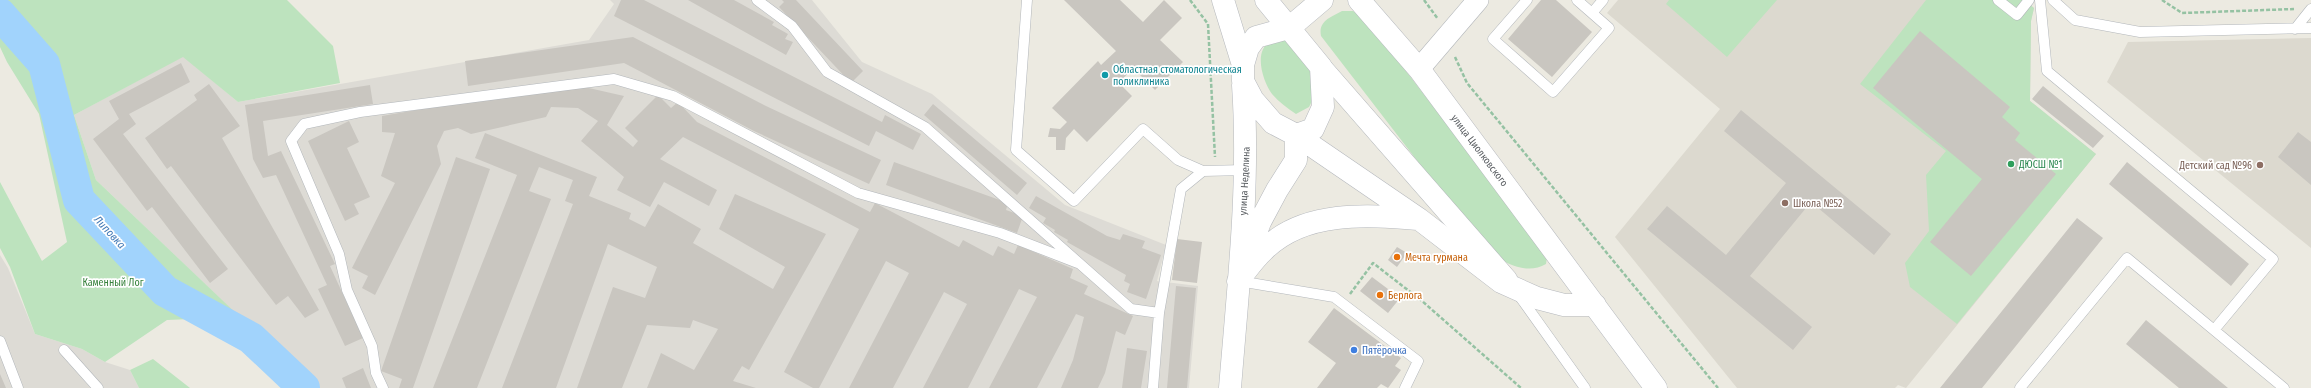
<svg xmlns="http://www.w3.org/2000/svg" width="2311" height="388" viewBox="0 0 2311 388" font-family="'Fira Sans Condensed',sans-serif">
	<rect width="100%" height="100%" fill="#eceae1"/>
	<path fill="#dddbd5" d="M610,0h202l50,62 70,32 133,111 101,40 -9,36 41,5 -9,102h-871l-68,-61 -154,-147 -22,-65 109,-59 55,46 351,-62 25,-36z
		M0,255l8,13 27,66 47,15 23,13 25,8 9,18h-139z"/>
	<path fill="#dcd9cf" d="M1618,0h406l10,8 -3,13 -1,80 66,53 -190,234 -8,-3 -3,3h-158l-122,-151 105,-128 -113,-96z
		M2311,38v210l-204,-166 21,-40z"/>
	<path fill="#bde3be" d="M0,0h287l46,46 7,37 -102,19 -55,-45 -109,58 22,65 144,137 -73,3 -62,42 -23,-13 -47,-15 -25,-67 -10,-19v-66l42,79 25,-19 -28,-128 -32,-52 -7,-15z
		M1669,0h108l-50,57 -61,-53z
		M1926,0h98l10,8 -3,13 -1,80 66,53 -139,170 -47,-37 -5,-24 24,-32 -3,-56 20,-24 -86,-67z
		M1342,11h11l14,9 175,229 5,8 -1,7c-20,12 -43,-2 -60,-14l-165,-214c-3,-15 10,-19 21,-25z
		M1287,40l21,20 8,33 -7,14 -13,7c-9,-6 -17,-12 -24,-20 -9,-12 -20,-45 0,-53 4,-2 11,-1 15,-1z
		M153,359l37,29h-51l-9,-18z"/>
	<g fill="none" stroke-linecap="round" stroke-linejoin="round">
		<path stroke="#a1d3fc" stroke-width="32" d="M0,14l44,50 35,136 86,91 86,47 53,50"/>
	</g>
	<path fill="#c9c6c0" d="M621,0h23l238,122 3,-7 36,19 -8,16 -37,-19 -7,15 -255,-130z
		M688,0h46l40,22 -2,3 16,9 -3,5 8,3 -7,13z
		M782,0h14l67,71 -12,12 -72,-76 5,-5z
		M1064,0h56l23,22 21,-22 18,18 -22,22 23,22 -28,28 -22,-22 -14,15 13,13 -45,46 -13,-13 -8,9 -1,12h-9v-13h-8l2,-9 10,1 7,-7 -15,-14 46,-47 3,4 15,-14z
		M1541,0h15l36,32 -40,45 -44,-38z
		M1920,31l90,76 -8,10 18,16 -5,7 41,34 -85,102 -41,-34 52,-63 -109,-91z
		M633,37l133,69 115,54 -12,24 -115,-53 -130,-68 -156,23 -3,-25z
		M181,63l9,19 -61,32 7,10 -13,10 105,135 -18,14 -58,-76 -5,4 -54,-72 26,-20 -10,-18z
		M209,84l31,42 -18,12 97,172 -14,8 -17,-22 -12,9 -105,-139 -4,3 -22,-31 52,-38 -3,-5z
		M370,85l3,19 -110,17 5,35 13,-5 54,113 -5,2 33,72 -18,8 -27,-57 9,-4 -51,-110 -13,3 -10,-19 -8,-54z
		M580,86l44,10 -17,29 26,22 5,-6 -13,-13 33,-33 13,13 7,-6 19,20 173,90 5,-9 84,44 4,-7 30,16 5,-10 16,8 4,-9 55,24 -3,9 18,8 -4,8 49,22 -8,19 -9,-4 -11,42 -7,15h-37l12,-28 11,-43 -8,-3 -39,74h-48l48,-91 -18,-8 -51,99h-45l44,-84 -23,-12 -51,96h-44l60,-115 -23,-12 -67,127h-6l-29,-16 75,-143 -176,-92 -23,22 57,31 -8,16 -45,-24 -14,25 -33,-17 7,-13 -43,-36 17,-20 -20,-13 -27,-1 -5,10 -75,17 -13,-6 -14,3 -7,15 4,18 -66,131 -13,-7 6,-12 -16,-8 43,-85 -14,-7 14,-43 -13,-1v-16l144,-25z
		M2043,86l61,50 -11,12 -61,-49z
		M933,104l94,79 -10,12 -93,-80z
		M1741,110l150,124 -17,21 -63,-53 -61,74 62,51 -19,23 -146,-121 20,-23 59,49 60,-72 -62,-52z
		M349,121l10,21 -12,6 23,49 -16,7 5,10 -14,7 -37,-80z
		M2298,132l13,10v43l-33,-28z
		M485,133l112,44 -8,19 42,17 -2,6 16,8 13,-23 43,25 -8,14 80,46 12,-22 -66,-38 16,-35 91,40 -77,136 -7,-4 -9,15 23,7h-109l14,-35 33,17 24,-41 -25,-9 -3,8 -43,-3 -25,63h-45l36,-101 32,11 12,-31 -49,-23 -52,144h-54l71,-184 -8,-3 8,-21 -34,-13 -10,24 22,8 -74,189h-44l84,-213 -42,-17z
		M456,157l34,12 -77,219h-14l3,-9 -21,-8z
		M894,162l114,41 -2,7 17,6 -6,17 -131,-48z
		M2127,162l122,102 -18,22 -122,-102z
		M1036,196l71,40 13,4 3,-6 22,7 -3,7 19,7 -15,44 -19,-7 3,-8 -6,-3 2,-6 -59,-33 1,-2 -14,-8 1,-2 -12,-7 3,-5 -17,-10z
		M2077,218l26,20 -121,150h-42z
		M1177,239l25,3 -5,41 -25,-3z
		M1397,247l10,6 -10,14 -9,-7z
		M1372,277l28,21 -12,15 -28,-22z
		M1176,286l20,2 -9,100h-20z
		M1334,308l67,50 -6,8 6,4 -13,18 -7,-4 -4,4h-60l19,-25 -28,-21z
		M2146,320l82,68h-49l-53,-44z
		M1127,348l20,3 -6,37h-19z
		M363,368l8,20h-25l-4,-10z
		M0,374l6,14h-6z"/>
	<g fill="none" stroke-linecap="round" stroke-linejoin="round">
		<defs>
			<path id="lane" d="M757,0l35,26 35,46 98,55 206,182 28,4
				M1027,0l-11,150 58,51 69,-72 35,31 25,11 42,-1
				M1527,0l-34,39 60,53 56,-64 -32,-28
				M1998,0l19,15 12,-15
				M2040,0l7,71 226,188 -59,71
				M2053,0l22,20 65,12 171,-4
				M1592,13l11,-13
				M2295,29l16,-20
				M1239,281l95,16 84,64 -13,27
				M1518,294l67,94
				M0,341l18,47
				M64,350l34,38
				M383,388l-7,-15 -4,-27 -25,-56 -8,-36 -48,-113 13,-17 56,-12 254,-33 59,17 185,97 142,40 78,30
				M1153,388l6,-75 22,-124 22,-18
				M2020,388l107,-130 157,130"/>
			<path id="street" d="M1321,67l186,213
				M1419,69l59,-69"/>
			<path id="secondary" d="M1223,0l20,65
				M1266,0l23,28 33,-28
				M1359,0l60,69 237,319
				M1296,135l17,-6 10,-22 -2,-40 -32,-39 -33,9 -8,11 -5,17v16l10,19 20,23 23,12 123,84 82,63 36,16 27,7h31
				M1246,259l14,-37 17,-32 19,-30v-25
				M1238,281c8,-10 16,-22 26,-31 40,-40 103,-35 154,-31
				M1230,388c8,-100 20,-203 13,-303"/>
		</defs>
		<use href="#lane" stroke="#b3b7bb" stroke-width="11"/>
		<use href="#street" stroke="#b3b7bb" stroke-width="22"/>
		<use href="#secondary" stroke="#b5b8bd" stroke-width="23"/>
		<path stroke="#95c2a3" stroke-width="2.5" stroke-dasharray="4 2" stroke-linecap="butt" d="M1190,0l18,24 7,133
			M1424,0l14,19
			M2162,0l20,13 112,-4
			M1455,57l12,26 251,305
			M1350,294l23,-31 49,38 99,87"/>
		<use href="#lane" stroke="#fff" stroke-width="10"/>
		<use href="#street" stroke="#fff" stroke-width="21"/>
		<use href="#secondary" stroke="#fff" stroke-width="22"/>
	</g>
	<circle fill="#0f9aa8" stroke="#fff" stroke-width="1.5" cx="1105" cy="75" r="4"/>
	<circle fill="#2e9e5b" stroke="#fff" stroke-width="1.5" cx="2011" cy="164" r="4"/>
	<g fill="#8d6e63" stroke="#fff" stroke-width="1.5">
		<circle cx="2260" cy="165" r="4"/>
		<circle cx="1785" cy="203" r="4"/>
	</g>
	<g fill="#e8710a" stroke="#fff" stroke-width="1.5">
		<circle cx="1397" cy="257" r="4"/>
		<circle cx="1380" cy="295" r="4"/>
	</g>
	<circle fill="#3f7fe0" stroke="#fff" stroke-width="1.5" cx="1354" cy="350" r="4"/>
	<g text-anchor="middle" stroke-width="3.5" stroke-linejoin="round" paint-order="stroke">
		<g font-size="10" fill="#0d838f" stroke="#fff" text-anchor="start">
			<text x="1113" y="73">Областная стоматологическая<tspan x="1113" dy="12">поликлиника</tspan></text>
		</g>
		<g font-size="10" fill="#595d61" stroke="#fff">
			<text transform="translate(1480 150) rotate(53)" y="4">улица Циолковского</text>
			<text transform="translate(1244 181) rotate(-87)" y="4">улица Неделина</text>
		</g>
		<g font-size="10" fill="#27864d" stroke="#fff" text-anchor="start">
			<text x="2019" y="168">ДЮСШ №1</text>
		</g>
		<g font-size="10" fill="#785e54" stroke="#fff" text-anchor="end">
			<text x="2252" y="169">Детский сад №96</text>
			<text x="1793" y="207" text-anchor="start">Школа №52</text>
		</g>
		<g font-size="10" fill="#c56008" stroke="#fff" text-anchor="start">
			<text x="1405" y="261">Мечта гурмана</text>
			<text x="1388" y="299">Берлога</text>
		</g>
		<g font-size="10" fill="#37823c" stroke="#fff">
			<text x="113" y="286">Каменный Лог</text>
		</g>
		<g font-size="10" fill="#366cbe" stroke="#fff" text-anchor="start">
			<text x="1362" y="354">Пятёрочка</text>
		</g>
		<g font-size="11" font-style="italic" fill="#4279b5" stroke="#fff">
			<text transform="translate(110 232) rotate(47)" y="4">Липовка</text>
		</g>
	</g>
</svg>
